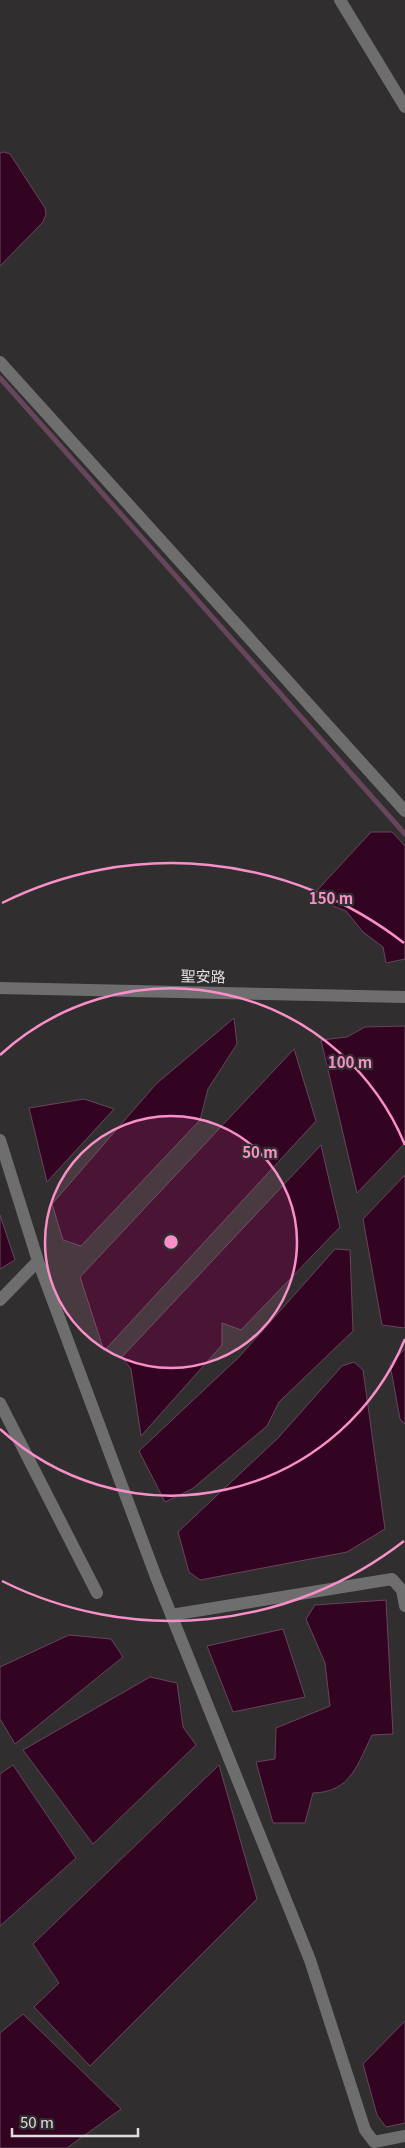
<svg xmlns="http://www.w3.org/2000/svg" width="405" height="2148" viewBox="0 0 405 2148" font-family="Georgia,'Noto Sans TC',serif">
	<rect width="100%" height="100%" fill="#312e2f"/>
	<path fill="#330422" stroke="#67455a" d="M4,152l6,2 35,54 1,6 -3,8 -43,44v-113z
		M371,832h21l13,14v113l-19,4 -3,-16 -20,-15 -17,-21 -35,-14z
		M234,1018l3,26 -29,45 -8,31 -119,126 -18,-6 -11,-36 104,-120z
		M405,1026v117l-48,50 -36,-153 26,-3 18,-10z
		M294,1049l22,72 -212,230 -24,-74z
		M84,1099l30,10 -67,73 -18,-74z
		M321,1145l19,82 -99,103 -19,-7v22l-81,91 -10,-67 -9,-12z
		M405,1175v152l-1,1 -22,-3 -19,-106z
		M0,1215l15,45 -15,9z
		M335,1249l15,1 3,81 -74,71 -12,24 -75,63 -27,13 -26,-51 101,-95z
		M405,1349v75l-5,-5 -10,-55z
		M354,1362l9,8 22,159 -38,23 -147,28 -11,-8 -11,-40 100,-94 64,-72z
		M386,1600l7,134 -21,1c-15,30 -21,57 -59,58l-8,30h-32l-17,-61 19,-3 1,-31 54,-22 -5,-43 -19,-44 9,-14z
		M283,1629l22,68 -72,15 -26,-66z
		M69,1635l42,4 12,18 -108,87 -15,-25v-52z
		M150,1677l27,6 6,44 13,18 -103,99 -70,-94z
		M13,1765l63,93 -76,68v-152z
		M219,1765l38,134 -167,167 -56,-59 25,-24 -26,-39z
		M23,2014l98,95 -54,39h-67v-115z
		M405,2021v102l-19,4 -9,-12 -14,-51z"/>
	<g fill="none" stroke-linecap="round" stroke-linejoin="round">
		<path stroke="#67455a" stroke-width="5" d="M0,378l405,456"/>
		<path stroke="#6f6e6f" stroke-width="12" d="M340,0l65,107
			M0,362l405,449
			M0,988l405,9
			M0,1140l38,121 118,316 154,383 55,170 9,12 31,-6
			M0,1300l38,-39
			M0,1403l97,190
			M171,1615l221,-36 10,11 3,16"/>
	</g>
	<circle cx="171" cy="1242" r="126" fill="#f98fc9" fill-opacity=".12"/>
	<g fill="none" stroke="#f98fc9" stroke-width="2.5">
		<circle cx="171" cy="1242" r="126"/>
		<path d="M405 1339A253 253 0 0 1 0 1429M0 1055A253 253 0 0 1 405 1145"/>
		<path d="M404 1541A379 379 0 0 1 2 1581M2 903A379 379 0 0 1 404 943"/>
	</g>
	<g text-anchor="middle" stroke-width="4.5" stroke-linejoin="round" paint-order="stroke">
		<g font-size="15" fill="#dfddde" stroke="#312e2f">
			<text transform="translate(203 977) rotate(1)" y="5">聖安路</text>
		</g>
	</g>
	<circle cx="171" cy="1242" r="8" fill="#f98fc9" stroke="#312e2f" stroke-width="2.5"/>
	<g font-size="15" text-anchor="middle" font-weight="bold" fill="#f98fc9" stroke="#312e2f" stroke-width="4.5" stroke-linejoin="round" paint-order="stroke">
		<text x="331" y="904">150 m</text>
		<text x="350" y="1068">100 m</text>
		<text x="260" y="1158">50 m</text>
	</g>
	<path d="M12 2128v8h126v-8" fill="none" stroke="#dfddde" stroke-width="2.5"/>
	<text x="20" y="2128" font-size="15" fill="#dfddde" stroke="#312e2f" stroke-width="4" paint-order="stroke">50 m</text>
</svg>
